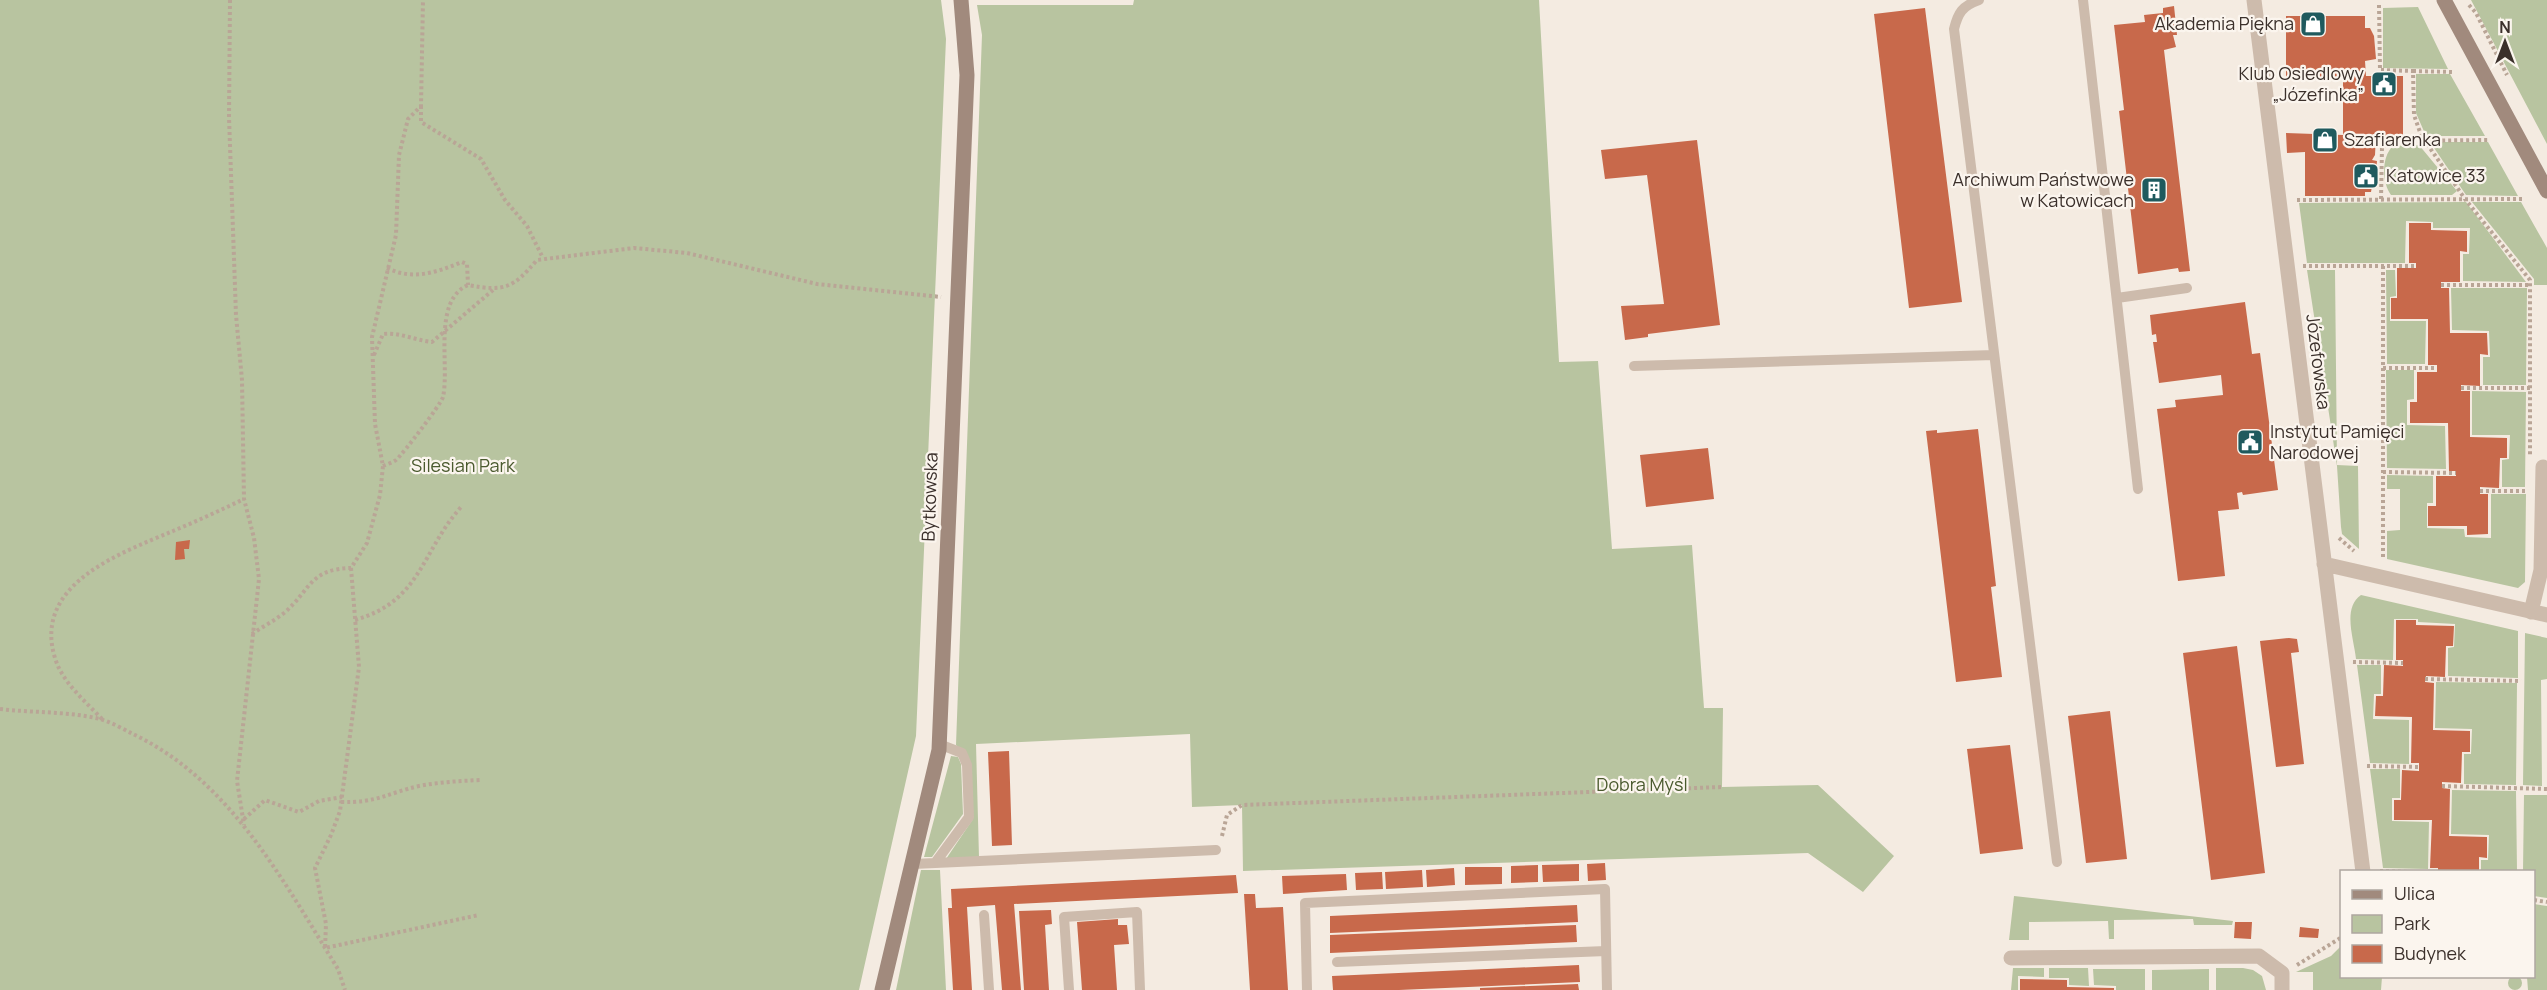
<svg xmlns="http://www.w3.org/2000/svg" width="2547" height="990" viewBox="0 0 2547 990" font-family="Manrope,sans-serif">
	<rect width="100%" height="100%" fill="#f4ebe1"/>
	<path fill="#b8c4a0" d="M0,0h941l5,39 -30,697 -57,254h-859z
		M1134,0h405l20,362 39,-1 14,188 80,-4 12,163h19l-1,79 96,-2 76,71 -31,36 -55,-39 -565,18 -1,-66 -50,2 -2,-73 -214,10 3,113 -33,2 27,-40 -2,-56 -15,-18 26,-710 -5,-30h156z
		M2471,0h76v144z
		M2418,7l30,62 -65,-1v-60z
		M2416,74h34l35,62h-59l-10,-23z
		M2430,142h58l30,54 -52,-1z
		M2419,145l38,46 -5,4h-61c-9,-12 -10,-38 2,-49z
		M2466,202l60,80 -63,-1v-27h6l1,-26h-37v-6l-27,-1 -1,42h-98l-8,-60z
		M2472,202h49l26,46v37h-13v-6z
		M2307,270h28l2,195 21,1 1,83 -17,-15 -1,-7 -4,-61z
		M2386,270h9l1,26 -6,1v24h36l-1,43h-38z
		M2451,288h76l-1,97h-43v-28h7l-1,-26 -37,-1z
		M2386,370h28v29l-7,1v25l38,1 1,43 -59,-1z
		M2472,391l54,1 -1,95h-23v-27l7,-1 1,-24h-38z
		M2387,475l46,1v27h-6v25l37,1 1,8 26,1v-44h35l-1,88 -7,6 -131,-29v-28l13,-1v-41h-13z
		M2361,595l157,36v47l-70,-2v-28l6,-1 1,-23 -37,-2v-3h-24l-1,41 -37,-1c-2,-20 -14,-51 5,-64z
		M2525,633l22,5v41l-6,1 1,106 -19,-1z
		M2357,665h24v29h-7l-1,25 36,1v44l-39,-1z
		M2436,682l81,1 -1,102 -52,-1v-30h7l1,-25 -37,-1z
		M951,756l7,1 3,7 2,50 -31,43h-8z
		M2370,769h30v29h-8v23l37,1 -1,47 -45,-1z
		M2452,790l64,1 1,80h-36v-11h7l1,-25 -38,-1z
		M2524,795h23v103l-13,-2v-24l-11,-1z
		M921,870h19l6,120h-50z
		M2014,896l219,25 -1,4h-38l-1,-6 -79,1v19h-5l-1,-18 -79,1v18h-20z
		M2534,904l13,2v84h-19l-1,-13 7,-1z
		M2341,946l1,30 40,1 -1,13h-68v-18h-17l35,-16z
		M2013,968h31v9l-26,-1v14h-7z
		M2049,968h39l1,18 -20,-1v-7h-20z
		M2216,968h27l10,2 9,6 4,14h-50z
		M2093,969h52v21h-29v-4l-22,-1z
		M2209,969v21h-57v-20z
		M2508 983a7 7 0 1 1 14 0a7 7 0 1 1-14 0Z"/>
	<path fill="#c8694b" d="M2174,6l3,29h-4l3,12 -12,3 26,221 -11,1 -1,-4 -40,6 -19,-163 5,-1 -10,-85 31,-3 -1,-7 19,-2v-5z
		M1925,8l37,294 -53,6 -35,-294z
		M2286,16h79v12h5l4,8 2,23 -11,2 1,15h37v60h-27l-1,19 -3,5 5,1 -2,19h-2l-2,12h-6v4h-60v-44l-18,1 -1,-20 57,2v-58h-57z
		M1697,140l23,185 -72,9v3l-23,3 -4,-34 43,-2 -17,-129 -42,4 -4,-29z
		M2409,223h22v7l36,1v21l-7,-1v31h-19v6h8l1,45h37l1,22 -8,-1v32l-19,-1v6h9v46l37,1v20h-7l-1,30 -19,-1v7h8v40l-21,1v-9h-39v-20h8v-30h20v-5h-7l-1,-48h-38v-21h7v-30h20v-7h-9v-46h-37v-21h6v-30h19v-5h-7z
		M2245,302l7,52 8,-1 18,137 -35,5 -1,-3 -5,1 2,16 -21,2 7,65 -47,5 -21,-172 19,-2 -1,-7 48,-5 -2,-20 -62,8 -6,-41h4l-1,-8 -4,1 -2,-20z
		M1978,429l18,157 -5,1 11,90 -46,5 -30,-251 11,-1v3z
		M1708,448l6,51 -68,8 -6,-52z
		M190,540l-1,9h-5l1,10 -10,1 1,-18z
		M2396,620h20v5l38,1 -1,20h-7l-1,31 -19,-1 -1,6 9,1 -1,47 37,1v21h-8l-1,31 -19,-1v6l8,1 -1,47 38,1v21l-8,-1v15h-41v-4h-8l2,-48h-38v-20h7l1,-30 17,1v-8h-8l1,-46 -37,-1 1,-20h7l1,-31 19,1v-6h-7z
		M2289,638l8,1 2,13 -8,1 13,111 -28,3 -16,-126z
		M2237,646l28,227 -54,7 -28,-227z
		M2110,711l17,148 -41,4 -18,-147z
		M2010,745l13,104 -43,5 -13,-105z
		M1009,751l3,94 -20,1 -4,-94z
		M1605,863l1,17 -18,1 -1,-17z
		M1579,864v17l-36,1 -1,-17z
		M1538,865v17l-27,1v-17z
		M1465,867h37v17l-37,1z
		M1454,868l1,17 -28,2 -1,-17z
		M1422,870l1,17 -37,2 -1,-17z
		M1382,872l1,17 -27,1 -1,-17z
		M1346,874l1,16 -64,4 -1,-18z
		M1236,875l2,18 -224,11 7,86h-19l-7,-85 -28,2 5,83h-19l-5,-82h4l-1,-19z
		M1244,894h11l1,14 27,-1 5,83h-38z
		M1577,905l1,17 -248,11v-17z
		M1051,910l1,14 -7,1 4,65h-25l-5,-79z
		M1118,919v6h9l2,19 -15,1 3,45h-35l-5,-68z
		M2235,922h17l-1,17 -17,-1z
		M1576,925l1,17 -247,11v-18z
		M2300,927l19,2 -1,9 -19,-1z
		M1579,965l1,17 -181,8h-66l-1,-14z
		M2020,979l47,1v7l47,1v2h-94z
		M1578,984l1,6h-99v-2z"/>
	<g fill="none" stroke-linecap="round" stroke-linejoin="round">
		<path stroke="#b9a596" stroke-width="4" stroke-dasharray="3 3" stroke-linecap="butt" d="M230,0l-1,117 7,198 6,65 2,119 10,39 5,41 -22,202 7,44
			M2379,5l1,65 33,1 1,44 7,20 44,64 65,81v177
			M2469,5l7,8 31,62
			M2413,71l39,1
			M421,106v16l60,37 24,41 22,26 16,32
			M2381,199l1,-52 9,-6 99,-1
			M2297,200l226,-1
			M2303,266h113
			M2383,266v293
			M387,268c26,13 50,4 75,-6l5,2 1,21
			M2441,285h89
			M374,355l9,-21c16,-2 31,6 49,8l61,-52
			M2383,368h54
			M2461,388h69
			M383,466c4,-2 9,-3 13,-6 7,-6 45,-56 47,-63 7,-32 -11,-96 25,-112 37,7 45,3 69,-25l97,-12 53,5 130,31 124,13
			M2383,472l73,1
			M2480,491h47
			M2339,538l15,13
			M351,568l8,99 -19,144 -9,24 -16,33 11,56 -1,24 154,-33
			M355,620c67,-19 66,-69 107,-114
			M252,634c10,-7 22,-13 32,-21 27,-23 25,-44 67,-45l16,-25 13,-48 3,-29 -8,-42 -3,-87 24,-102 3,-80 9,-36 13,-13 2,-106
			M2353,662l50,1
			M2425,679l96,2
			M0,709c34,4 67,2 100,10 11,3 23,10 33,15 98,47 150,147 205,235l7,21
			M102,719c-17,-18 -40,-37 -47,-61 -23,-74 66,-105 118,-127 24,-10 48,-21 71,-32
			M2367,766l52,1
			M2442,786l105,3
			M341,802c36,1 47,-9 78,-16 21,-4 41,-5 62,-6
			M244,819l21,-19 34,12 20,-11 23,-4
			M1222,836l5,-21 15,-10 480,-18
			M2380,871l29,1
			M2534,900l13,2
			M2297,965l45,-28"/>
		<path stroke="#cdbbac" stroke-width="10" d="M1979,0c-17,6 -21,13 -25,29l103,833
			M2083,0l55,489
			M2117,298l70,-10
			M1634,366l360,-11
			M935,863l34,-46 -2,-52 -5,-12 -23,-9
			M913,864l303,-14
			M984,915l5,75
			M1337,962l269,-11
			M1069,990l-5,-73 73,-5 3,78
			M1307,990l-2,-87 300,-14 2,101"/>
		<path stroke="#cdbbac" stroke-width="15" d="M2254,0l109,872
			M2324,564l223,51
			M2531,612l10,-42 2,-103
			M2011,958l248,-2 23,17v17"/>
		<path stroke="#a18a7d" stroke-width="15" d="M2444,0l103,191
			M882,990l57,-240 28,-675 -6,-75"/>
	</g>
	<defs>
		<symbol id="shop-square" viewBox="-11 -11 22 22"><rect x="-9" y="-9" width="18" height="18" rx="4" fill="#1f5a5e" stroke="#fbf5ee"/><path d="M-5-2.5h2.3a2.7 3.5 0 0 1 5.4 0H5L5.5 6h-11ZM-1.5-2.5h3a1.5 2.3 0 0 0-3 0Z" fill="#fff"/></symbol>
		<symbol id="civic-square" viewBox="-11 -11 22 22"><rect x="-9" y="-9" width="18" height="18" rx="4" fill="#1f5a5e" stroke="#fbf5ee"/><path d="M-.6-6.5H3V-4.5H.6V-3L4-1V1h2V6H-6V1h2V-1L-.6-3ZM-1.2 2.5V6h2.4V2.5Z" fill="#fff"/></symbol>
		<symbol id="building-square" viewBox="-11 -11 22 22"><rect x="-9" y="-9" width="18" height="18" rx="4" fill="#1f5a5e" stroke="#fbf5ee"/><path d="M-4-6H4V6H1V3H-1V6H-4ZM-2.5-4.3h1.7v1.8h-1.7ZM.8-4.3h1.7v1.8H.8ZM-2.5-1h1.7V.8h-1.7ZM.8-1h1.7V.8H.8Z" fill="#fff"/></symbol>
	</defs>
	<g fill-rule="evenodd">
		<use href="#shop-square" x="2298" y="9" width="30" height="30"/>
		<use href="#civic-square" x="2369" y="69" width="30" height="30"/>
		<use href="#shop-square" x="2310" y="125" width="30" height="30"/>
		<use href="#civic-square" x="2351" y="161" width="30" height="30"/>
		<use href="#building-square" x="2139" y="175" width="30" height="30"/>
		<use href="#civic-square" x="2235" y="427" width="30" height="30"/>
	</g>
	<g text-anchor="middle" stroke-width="4.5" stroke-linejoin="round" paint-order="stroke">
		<g font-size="18" fill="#3b302b" stroke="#fbf5ee" text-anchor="end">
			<text x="2294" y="30">Akademia Piękna</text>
			<text x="2364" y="80">Klub Osiedlowy<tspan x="2364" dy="21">„Józefinka”</tspan></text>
			<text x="2344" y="146" text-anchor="start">Szafiarenka</text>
			<text x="2386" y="182" text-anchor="start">Katowice 33</text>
			<text x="2134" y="186">Archiwum Państwowe<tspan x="2134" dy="21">w Katowicach</tspan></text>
			<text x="2270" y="438" text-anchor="start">Instytut Pamięci<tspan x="2270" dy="21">Narodowej</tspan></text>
		</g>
		<g font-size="18" fill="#3b302b" stroke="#fbf5ee">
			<text transform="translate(2318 362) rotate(83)" y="6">Józefowska</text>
			<text transform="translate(930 497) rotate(-88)" y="6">Bytkowska</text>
		</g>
		<g font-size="18" fill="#4a5a2e" stroke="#fbf5ee">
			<text x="463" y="472">Silesian Park</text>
			<text x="1642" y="791">Dobra Myśl</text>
		</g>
	</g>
	<rect x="2340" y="870" width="195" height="108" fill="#fbf5ee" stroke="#aea6a0" stroke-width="1.5"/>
	<rect x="2352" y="890" width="30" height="9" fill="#a18a7d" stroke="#aea6a0" stroke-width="1.5"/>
	<text x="2394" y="900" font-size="18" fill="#3b302b">Ulica</text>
	<rect x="2352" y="915" width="30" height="18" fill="#b8c4a0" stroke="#aea6a0" stroke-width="1.5"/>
	<text x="2394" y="930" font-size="18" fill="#3b302b">Park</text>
	<rect x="2352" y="945" width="30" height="18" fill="#c8694b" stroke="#aea6a0" stroke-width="1.5"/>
	<text x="2394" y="960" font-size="18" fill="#3b302b">Budynek</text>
	<g transform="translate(2505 42)" stroke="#fbf5ee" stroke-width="4.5" paint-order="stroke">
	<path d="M0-4.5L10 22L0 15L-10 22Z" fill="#3b302b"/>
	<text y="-9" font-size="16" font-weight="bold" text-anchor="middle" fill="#3b302b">N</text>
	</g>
</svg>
